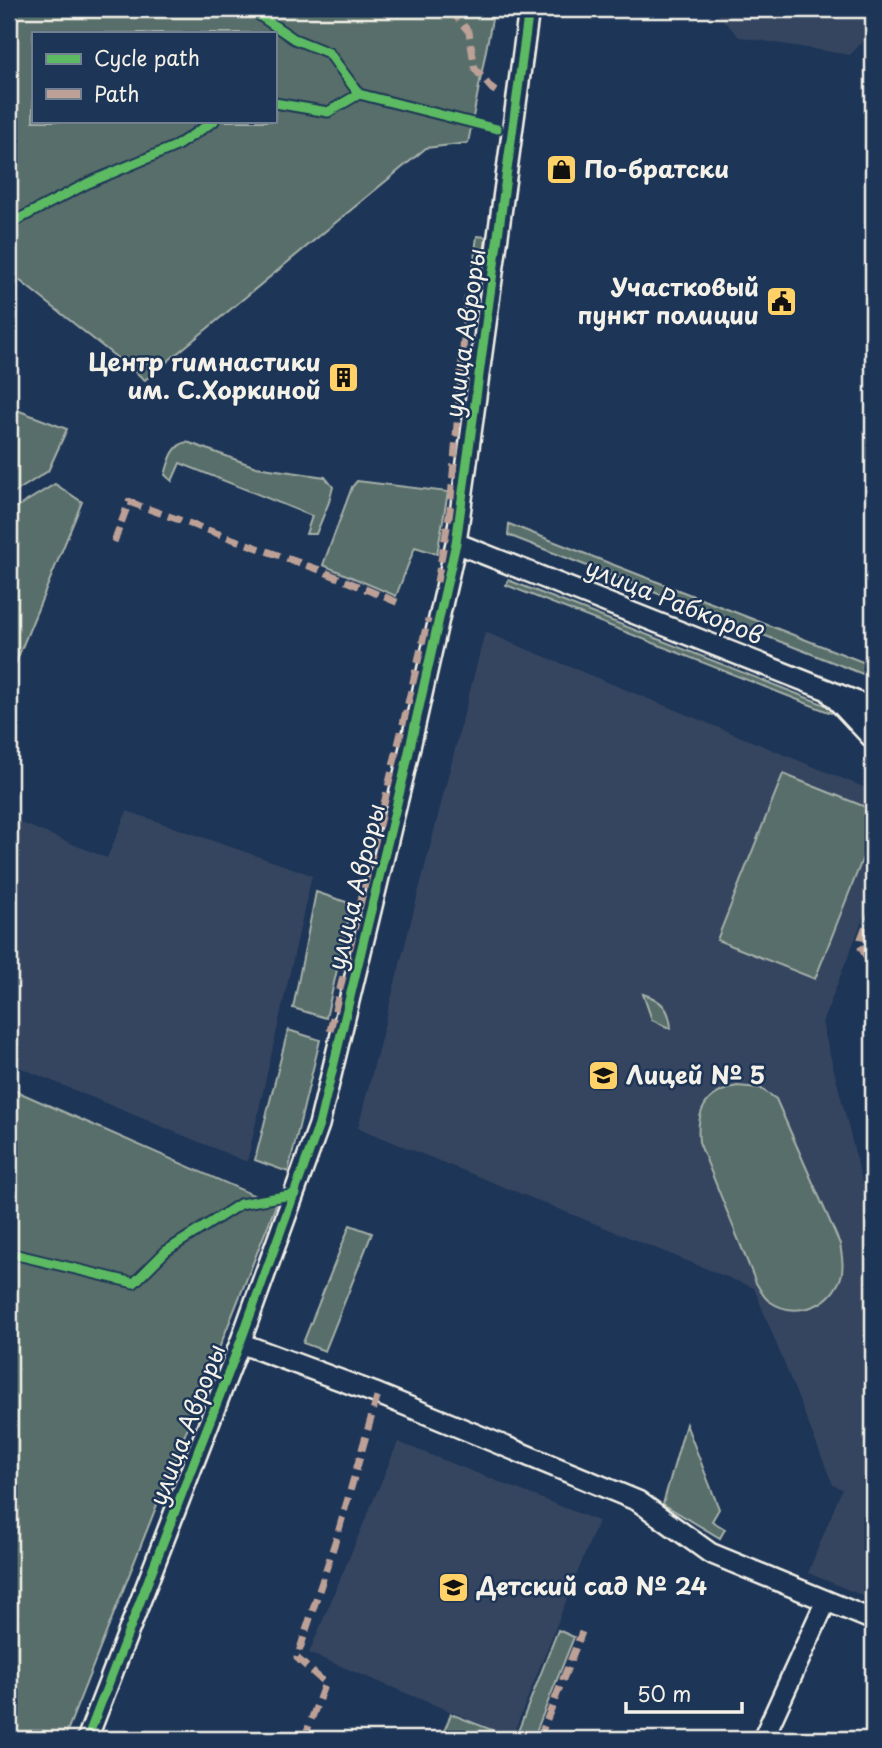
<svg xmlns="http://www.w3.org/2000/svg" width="882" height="1748" viewBox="0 0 882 1748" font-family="'Playpen Sans',sans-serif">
	<rect width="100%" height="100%" fill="#1d3557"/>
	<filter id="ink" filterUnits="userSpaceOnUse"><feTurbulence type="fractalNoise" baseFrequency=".0143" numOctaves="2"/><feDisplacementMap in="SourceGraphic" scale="14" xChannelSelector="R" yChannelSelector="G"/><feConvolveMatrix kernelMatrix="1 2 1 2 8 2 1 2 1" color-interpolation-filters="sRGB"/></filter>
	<g filter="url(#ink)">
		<path fill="#34455f" d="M713,9h160v22l-23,24 -111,-18z
			M485,632l388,159v102l-51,130 51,201v376l-65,-27 34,-84 -9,-4 -79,-197 -396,-160z
			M127,811l185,64 -65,287 -238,-99v-245l98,40z
			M398,1442l200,79 -86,216 -203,-84z"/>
		<path fill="#586e6a" stroke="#a6b0a9" stroke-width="2" fill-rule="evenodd" d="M9,9h485l-26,134 -42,5 -281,232 -136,-108zM33,33h242v88h-242z
			M477,236l9,1 -5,39 -9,-1z
			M9,407l58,22 -19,42 -39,25z
			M187,442l69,25 69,10 8,10 -4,15 -13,32h-10l6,-18 -132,-53 -8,18 -7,-6c4,-13 7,-30 22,-33z
			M357,481l91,11 -11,62 -22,-7 -19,49 -73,-31 29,-78z
			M55,484l27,18 -73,177v-167z
			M509,524l364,142v12l-365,-143z
			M508,580l325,128 -2,5 -325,-128z
			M783,774l90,36v22l-58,147 -98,-39z
			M316,892l36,12 -26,114 -33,-10z
			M643,994c19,6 27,15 28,35l-19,-9z
			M288,1030l32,10 -32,132 -33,-12z
			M737,1086l23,2 16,11 64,145c2,13 5,26 -1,38 -13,27 -46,36 -70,19 -6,-4 -9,-12 -13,-18l-57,-141c-3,-32 6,-48 38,-56z
			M9,1088l267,117 -212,534h-55z
			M350,1225l22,8 -47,118 -22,-8z
			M686,1424l33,85 -7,12 13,8 -5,9 -57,-34z
			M558,1630l16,7 -41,102h-92l10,-25 64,25z"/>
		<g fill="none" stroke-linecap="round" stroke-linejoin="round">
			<defs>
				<path id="minor" d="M456,543l417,165
					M831,694l42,45
					M240,1343l138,51 260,107 72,52 163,67
					M87,1739l153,-396 79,-218 85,-351 52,-231 73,-534
					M763,1739l63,-138"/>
			</defs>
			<use href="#minor" stroke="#f4f1e8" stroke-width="24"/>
			<use href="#minor" stroke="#1d3557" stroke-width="19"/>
			<path stroke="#bda197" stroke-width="7" stroke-dasharray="14 7" stroke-linecap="butt" d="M450,9l19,23 6,37 17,20 9,6
				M114,542l15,-40 188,67 82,34
				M437,582l13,-71 18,-224
				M873,907l-14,37 14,24
				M330,1031l98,-412
				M304,1739l21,-56 -28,-25 41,-125 40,-139
				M539,1739l43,-107"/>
			<defs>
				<path id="cycleway" d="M250,9l44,30 35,14 30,41
					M275,103l53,9 31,-18 138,35
					M9,224l79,-41 88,-37 38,-25
					M9,1253l125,30 32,-32 74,-47 56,-10
					M87,1739l153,-396 79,-218 85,-351 52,-231 73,-534"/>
			</defs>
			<use href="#cycleway" stroke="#1d3557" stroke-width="13"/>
			<use href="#cycleway" stroke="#5cba63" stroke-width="9"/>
		</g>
	</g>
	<defs>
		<symbol id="shop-square" viewBox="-11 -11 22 22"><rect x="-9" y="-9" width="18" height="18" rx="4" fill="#ffd166" stroke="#1d3557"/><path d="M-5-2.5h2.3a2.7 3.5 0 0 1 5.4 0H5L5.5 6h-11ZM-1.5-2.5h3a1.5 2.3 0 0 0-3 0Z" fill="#111"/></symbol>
		<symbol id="civic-square" viewBox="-11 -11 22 22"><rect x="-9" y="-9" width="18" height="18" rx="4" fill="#ffd166" stroke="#1d3557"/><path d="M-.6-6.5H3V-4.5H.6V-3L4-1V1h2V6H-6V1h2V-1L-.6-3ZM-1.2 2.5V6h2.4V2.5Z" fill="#111"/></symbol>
		<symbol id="building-square" viewBox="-11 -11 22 22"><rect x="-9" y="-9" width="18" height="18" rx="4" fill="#ffd166" stroke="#1d3557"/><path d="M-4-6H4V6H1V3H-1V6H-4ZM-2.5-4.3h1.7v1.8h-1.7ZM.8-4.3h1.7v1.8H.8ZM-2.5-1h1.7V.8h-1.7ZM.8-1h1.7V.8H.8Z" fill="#111"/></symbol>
		<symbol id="school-square" viewBox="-11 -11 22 22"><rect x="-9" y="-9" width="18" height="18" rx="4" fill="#ffd166" stroke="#1d3557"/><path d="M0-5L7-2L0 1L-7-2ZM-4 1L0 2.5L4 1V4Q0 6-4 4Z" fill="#111"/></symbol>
	</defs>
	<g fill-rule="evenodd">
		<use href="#shop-square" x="544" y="152" width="35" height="35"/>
		<use href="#civic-square" x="764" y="284" width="35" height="35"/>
		<use href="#building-square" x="326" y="360" width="35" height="35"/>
		<use href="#school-square" x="586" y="1058" width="35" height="35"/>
		<use href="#school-square" x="436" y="1570" width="35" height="35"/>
	</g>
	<g text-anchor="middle" stroke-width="5" stroke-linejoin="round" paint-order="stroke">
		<g font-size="24" font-weight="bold" fill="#f4f1e8" stroke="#1d3557" text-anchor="start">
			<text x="584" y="178">По-братски</text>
			<text x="759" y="296" text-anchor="end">Участковый<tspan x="759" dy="28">пункт полиции</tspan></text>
			<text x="321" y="371" text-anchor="end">Центр гимнастики<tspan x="321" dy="28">им. С.Хоркиной</tspan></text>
			<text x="626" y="1084">Лицей № 5</text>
			<text x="477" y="1595">Детский сад № 24</text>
		</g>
		<g font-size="24" fill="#f4f1e8" stroke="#1d3557">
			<text transform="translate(466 333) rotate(-82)" y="8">улица Авроры</text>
			<text transform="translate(674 602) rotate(22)" y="8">улица Рабкоров</text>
			<text transform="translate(357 887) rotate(-76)" y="8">улица Авроры</text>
			<text transform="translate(188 1425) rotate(-69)" y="8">улица Авроры</text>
		</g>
	</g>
	<rect width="882" height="1748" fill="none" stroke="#1d3557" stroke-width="35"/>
	<rect x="18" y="18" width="847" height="1713" fill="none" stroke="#f4f1e8" stroke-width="2.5" filter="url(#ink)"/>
	<rect x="32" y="32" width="245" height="91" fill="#1d3557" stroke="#738091" stroke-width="2"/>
	<rect x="46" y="54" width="35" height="10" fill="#5cba63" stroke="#738091" stroke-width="2"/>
	<text x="94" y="66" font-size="21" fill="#f4f1e8">Cycle path</text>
	<rect x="46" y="89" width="35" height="10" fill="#bda197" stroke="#738091" stroke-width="2"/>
	<text x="94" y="102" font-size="21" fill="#f4f1e8">Path</text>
	<path d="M626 1702v10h116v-10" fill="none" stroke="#f4f1e8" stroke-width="3.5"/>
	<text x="637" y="1702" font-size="21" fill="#f4f1e8" stroke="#1d3557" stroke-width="5" paint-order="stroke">50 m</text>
</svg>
